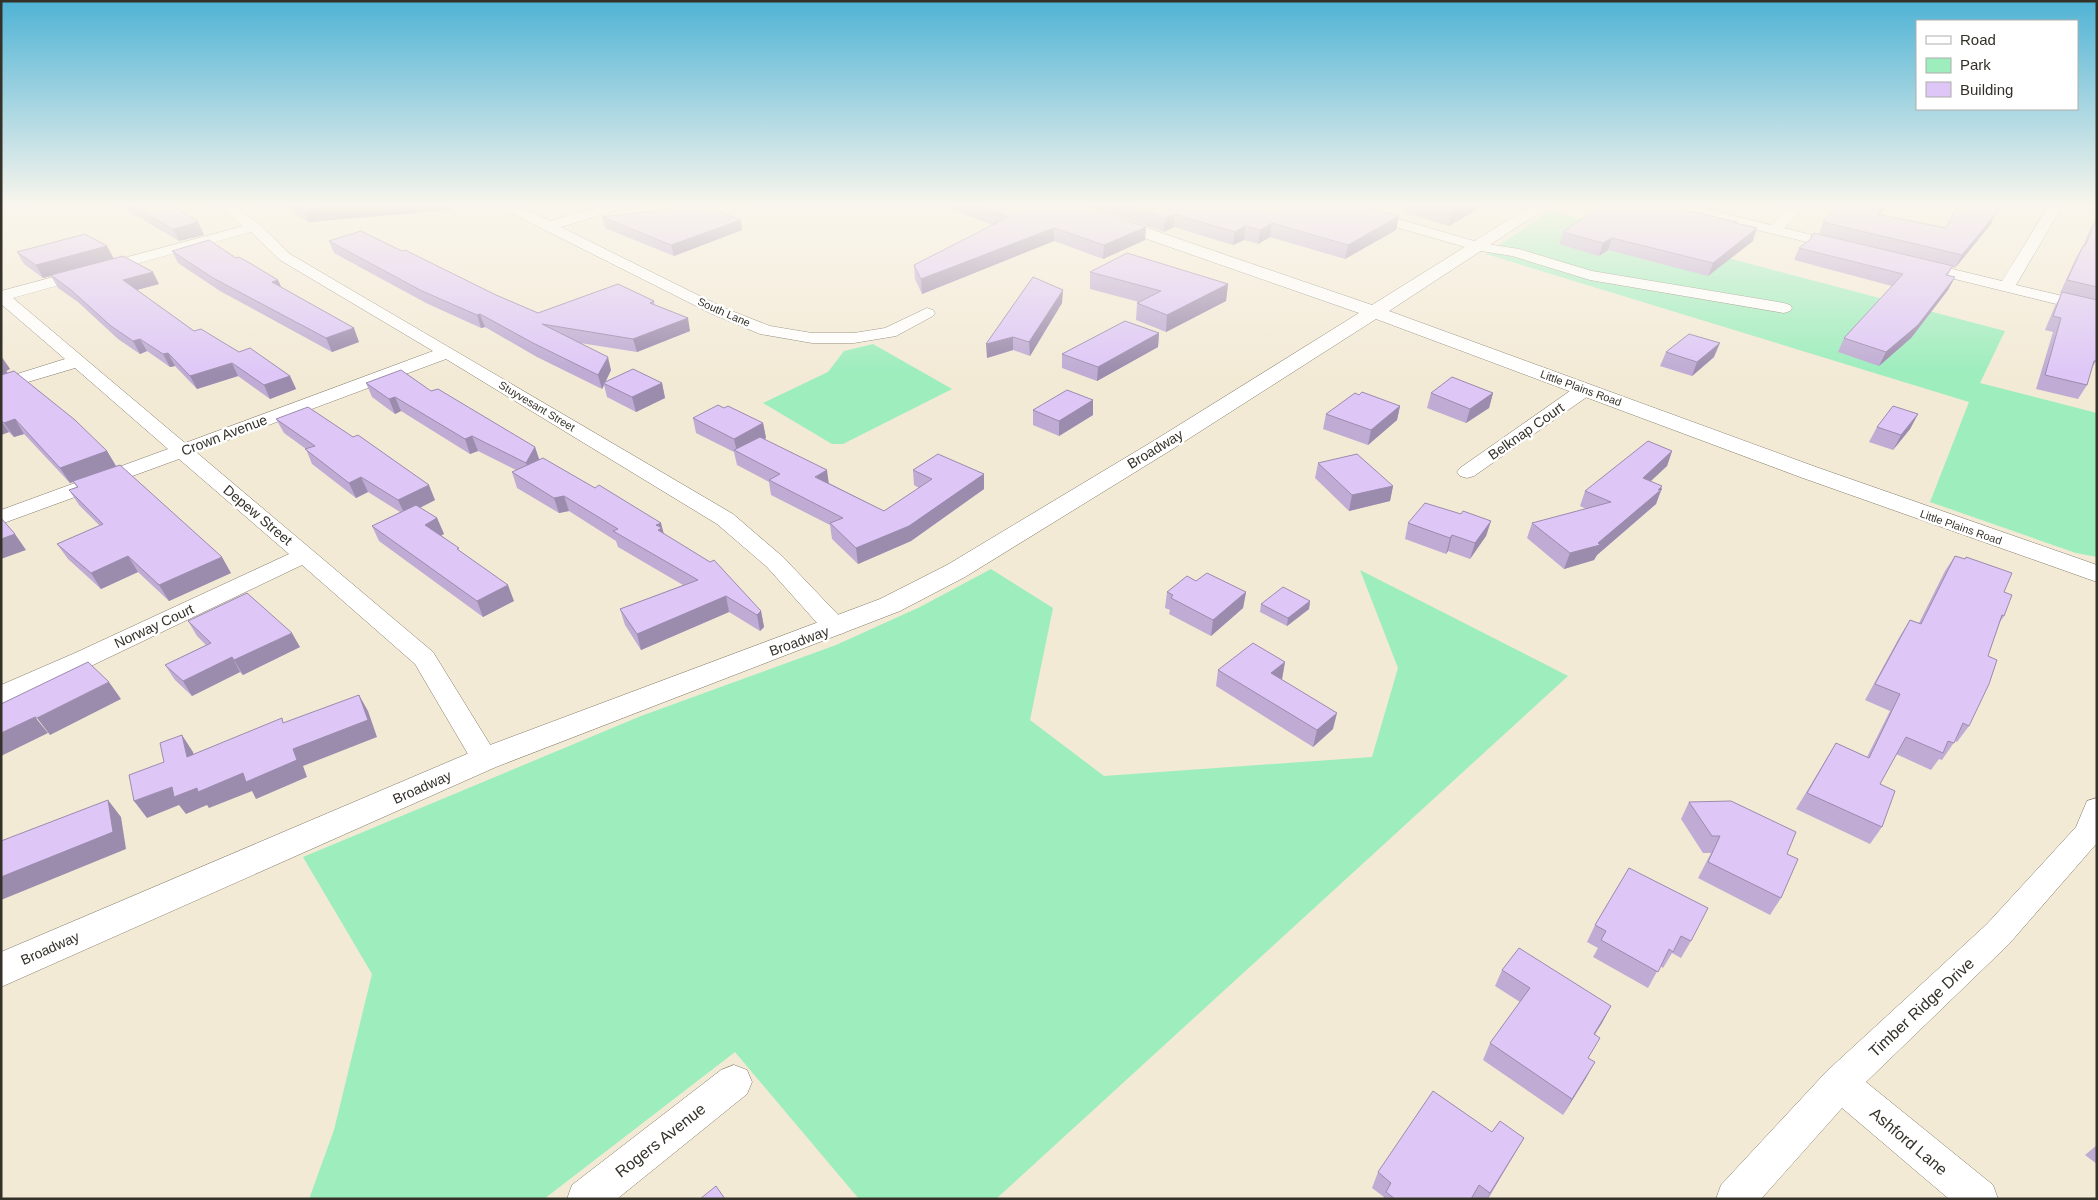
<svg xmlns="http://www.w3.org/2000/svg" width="2098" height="1200" font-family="Helvetica,sans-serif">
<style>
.green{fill:#9dedbd}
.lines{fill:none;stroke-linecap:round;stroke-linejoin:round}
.street-casing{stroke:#837b69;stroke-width:1}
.secondary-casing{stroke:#837b69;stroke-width:1}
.street{fill:#fff;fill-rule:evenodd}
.secondary{fill:#fff;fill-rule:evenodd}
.wall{fill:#bfabd4}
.shaded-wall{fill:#9b8bad}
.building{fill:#dec7f7;stroke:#9b8bad}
.labels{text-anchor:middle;stroke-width:5;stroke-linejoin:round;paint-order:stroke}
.far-street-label{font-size:11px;fill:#343129;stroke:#fff}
.street-label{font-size:14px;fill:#343129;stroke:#fff}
.near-street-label{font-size:16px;fill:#343129;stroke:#fff}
</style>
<rect width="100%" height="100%" fill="#f3ead6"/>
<path class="green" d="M1550,211L2005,331L1980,383L2097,413V557L2076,553L1930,502L1969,402L1486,254Z
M873,344L952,389L843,444H832L763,403L828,372L844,351Z
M991,569L1053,608L1030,720L1104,776L1372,757L1398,668L1360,570L1568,676L996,1199H859L735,1052L544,1199H309L334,1130L372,974L303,857L641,716L836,645L920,607Z"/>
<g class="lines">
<g class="street-casing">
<path id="street" d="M217,205H233L259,224L290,254L733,514L783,557L844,621L847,627L844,633L835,635L826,633L767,567L717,524L446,359L196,452L433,652L499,759L495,766L485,769L475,766L415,664L302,565L93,665L1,704V685L75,653L289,554L179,459L1,524V510L168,449L75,368L1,390V379L65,359L1,304V291L243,226ZM251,232L280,260L433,351L185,443L13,298Z
M499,205H517L550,221L604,205H626L624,208L561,227L724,308L770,326L812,333H854L885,328L927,308L933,310L935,313L933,316L896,336L854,343H812L760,334L712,314L501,208Z
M1328,205H1351L1481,243L1519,249L1592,271L1784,303L1790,305L1792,308L1790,311L1784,313L1590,280L1512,256L1475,250L1330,208Z
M1665,205H1690L1771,225L1792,205H1807L1784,228L1845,243L1847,246L1845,249L1840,250L1667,208Z
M2049,205H2063L2016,285L2097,304V314L1914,269L1911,266L1914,263L1919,261L2002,281Z
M1584,384L1591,386L1593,390L1591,394L1474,476L1467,478L1460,476L1457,472L1460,468L1577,386Z
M2097,798V843L2009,944L1866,1082L1993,1185L1998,1199H1949L1842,1108L1761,1199H1716L1721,1185L1827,1071L1987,924L2076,827L2087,801Z
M734,1065L747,1070L752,1082L747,1094L617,1199H567L572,1185L721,1070Z"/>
</g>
<g class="secondary-casing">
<path id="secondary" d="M1056,205H1080L1372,305L1532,205H1551L1389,311L1816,467L2097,565V582L1800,477L1376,319L1171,450L965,577L900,611L496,767L1,987V952L474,751L880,599L947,565L1155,440L1359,313L1058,208Z"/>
</g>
<use href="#street" class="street"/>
<use href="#secondary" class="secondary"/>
</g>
<path class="wall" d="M10,205H22L17,209Z
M118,205H172L198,222L204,235L179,241Z
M279,205H449L451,210L309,222Z
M951,205H1083L1146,227L1145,240L1103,259L1054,241L922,294L915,279L914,265L993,225L951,210Z
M1086,205H1358L1399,216L1396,230L1345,259L1270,237L1258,244L1244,240L1233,245L1174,227L1164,232Z
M1407,205H1484L1449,226L1405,213Z
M1841,205H1887L1880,215L1946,228L1991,224L1955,268L1952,267L1948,275L1955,277L1948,290L1911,338L1879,366L1838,352L1844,338L1892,286L1794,260L1799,248L1810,240L1811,236L1819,234L1823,222Z
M673,209L742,230L674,256L605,228L602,217Z
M2097,217V358L2096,361L2092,368L2087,385L2078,399L2036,389L2053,332L2045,330L2047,325L2055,306L2062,293H2060L2076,258L2083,246L2090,229Z
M1737,222L1736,223L1753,241L1708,276L1608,250L1599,256L1559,244L1563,232Z
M329,241L496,295L538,313L654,301L655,305L690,331L637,352L580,343L611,370L605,382L662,383L665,398L636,412L607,397L604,385L602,389L537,357L485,327L481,328L426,303L334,253Z
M172,251L236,258L278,280L281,287L359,342L332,352L220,291L178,263Z
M17,252L114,258L159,284L137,290L194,331L290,376L296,389L270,399L238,376L197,389L175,366L170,367L147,351L140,354L118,339L78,302L58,288L51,276L43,278L24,264Z
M1090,272L1228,284L1226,301L1166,332L1136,320L1137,303L1139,302L1090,289Z
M1033,277L1062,303L1030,356L1013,350L987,358Z
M1159,333L1158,347L1097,381L1062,368V354Z
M1666,352L1714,357L1692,376L1660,366Z
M1,356L10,369L6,371L8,373L107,451L116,466L231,573L169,601L138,572L101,589L68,559L57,544L100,526L79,505L69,490L77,487L73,482L70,483L24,434L14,437L9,432L1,435Z
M366,383L431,391L535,447L539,459L664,534L761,611L764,627L760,631L729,612L641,650L625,625L620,609L683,585L618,547L616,541L569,511L559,513L517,488L512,472L516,470L478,451L470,454L401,411L395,414L372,397Z
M1431,393H1493L1489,408L1466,423L1427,408Z
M1093,400V415L1059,436L1033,425V410Z
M1400,406L1397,420L1368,445L1323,429L1326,414Z
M724,408L763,423L766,438L764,439L829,483L884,511L919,488L914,485L913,470L984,474V489L911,541L858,564L832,539L830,525L771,495L769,482L737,465L734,452L696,433L693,418Z
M1918,414L1910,429L1893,450L1869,442L1877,427Z
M276,419L353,437L435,500L420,508L437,518L444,534L441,535L461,552L514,601L483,617L379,541L372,526L400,512L368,492L356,498L312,464L306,449L284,433Z
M1672,451L1667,466L1650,481L1662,489L1656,504L1597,555L1594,560L1564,569L1527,538L1532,523L1586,509L1580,506L1585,491Z
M1318,463L1393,486L1390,501L1349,511L1315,478Z
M1461,514L1491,521L1486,536L1470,559L1448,551L1446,554L1405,539L1408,523Z
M1955,556L1965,559L1966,557L2004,592V616L2000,622L1988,656L1969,726L1957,742L1955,741L1942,760L1939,759L1931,770L1896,754L1880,784L1882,827L1870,844L1796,809L1836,743L1867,757L1890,711L1865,700L1900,636L1910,620L1919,623L1945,571Z
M1196,581L1246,592L1243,608L1211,636L1169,614L1170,610L1165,608L1167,592Z
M1310,601L1309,609L1287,626L1260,612L1261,604Z
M188,621L300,647L243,675L240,672L192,696L175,680L165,665L206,645L197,636Z
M1285,662L1282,679H1281L1333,729L1313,747L1216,686L1218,670Z
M1689,802L1787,854L1781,898L1770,915L1698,878L1711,853H1703L1681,819Z
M1629,868L1691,941L1681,958L1672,953L1663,968L1660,966L1648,988L1593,957L1598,948L1587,942L1595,925Z
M1502,970L1611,1006L1595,1034L1588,1058L1586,1078L1563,1115L1483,1060L1490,1043L1520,1002L1495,986Z
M1524,1138L1488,1199H1383L1384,1197L1372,1188L1378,1172Z
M2097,1145V1164L2085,1155Z"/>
<path class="shaded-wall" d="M14,205H22L17,209Z
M360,205H449L451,210L309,222L304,210Z
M1453,205H1484L1449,226Z
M1884,205H1887L1871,226L1877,214Z
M1997,212L1991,224L1955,268L1962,255Z
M1174,214V227L1164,232L1165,218Z
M1399,216L1396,230L1345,259L1348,245Z
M741,220L742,230L674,256L671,245Z
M198,222L204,235L179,241L173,229Z
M1272,223L1270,237L1258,244L1260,230Z
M1245,226L1244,240L1233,245L1235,232Z
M1146,227L1145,240L1103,259L1104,245Z
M1054,228V241L922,294L921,279Z
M1757,228L1753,241L1708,276L1713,263Z
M1612,238L1608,250L1599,256L1603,243Z
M107,246L114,259L43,278L36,265Z
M153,272L159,284L129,292L123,280Z
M1955,277L1948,290L1911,338L1879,366L1886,352Z
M278,280L284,293L272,282Z
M1228,284L1226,301L1166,332L1167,315Z
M1063,290L1062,303L1030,356L1029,342Z
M480,314L485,327L481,328L477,315Z
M688,318L690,331L637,352L633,339Z
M354,328L359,342L332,352L326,338Z
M1159,333L1158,347L1097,381L1098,367Z
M1013,337V350L987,358L986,344Z
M140,339L147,351L140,354L133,341Z
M1720,343L1714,357L1692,376L1697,362Z
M168,353L175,366L170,367L163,354Z
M1,356L10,369L6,371L9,375L1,377Z
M608,357L611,370L605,383H603L604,385L602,389L598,375Z
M232,363L238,376L197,389L190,376Z
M290,376L296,389L270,399L264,385Z
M662,383L665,398L636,412L632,397Z
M1493,393L1489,408L1466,423L1470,409Z
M395,397L401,411L395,414L389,399Z
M1093,400V415L1059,436V421Z
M1400,406L1397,420L1368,445L1371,430Z
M1918,414L1910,429L1893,450L1901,435Z
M15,419L24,434L14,437L4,423Z
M1,421L9,432L1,435Z
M763,423L766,438L739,453L737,452L734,439Z
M472,436L478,451L470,454L465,439Z
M535,447L540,462L531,478L526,463Z
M107,451L116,466L70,483L60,468Z
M1672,451L1667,466L1637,494L1643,478Z
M827,470L829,485L815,477Z
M984,474V489L911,541L858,564L856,548Z
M361,477L368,492L356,498L349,483Z
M429,485L435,500L405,515L398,500Z
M1393,486L1390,501L1349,511L1352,495Z
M1662,486L1656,504L1597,555L1594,560L1564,569L1570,553L1598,543Z
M564,496L569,511L559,513L554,498Z
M437,518L444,534L432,540L425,525Z
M1491,521L1486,536L1470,559L1475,543Z
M661,523L665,538L662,546L656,525Z
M15,534L26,550L1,559V539Z
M1452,535L1448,551L1446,554L1450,538Z
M128,556L138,572L101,589L91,573Z
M222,557L231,573L169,601L159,585Z
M508,585L514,601L483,617L477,601Z
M1246,592L1243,608L1211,636L1213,620Z
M726,596L729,612L641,650L637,634Z
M1310,601L1309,609L1287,626L1288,618Z
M761,611L764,627L760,631L757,615Z
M292,633L300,647L243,675L234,660Z
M232,657L240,672L192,696L183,681Z
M1285,662L1282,679L1268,690L1271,673Z
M109,682L121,699L50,735L37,718Z
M359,695L368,711L377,737L303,766L307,777L256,799L252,791L209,808L207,805L186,814L179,805L147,818L134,801L172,787L293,749Z
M1337,713L1333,729L1313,747L1317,730Z
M35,717L48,733L1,756V733Z
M182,735L193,752L199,774L187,757Z
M108,800L121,817L126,849L1,900V877Z
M1611,1006L1602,1023L1585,1050L1594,1034Z
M1595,1062L1586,1078L1563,1115L1572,1099Z
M1524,1138L1515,1153L1487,1199L1490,1193Z"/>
<path class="building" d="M132,205H172L198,222L173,229Z
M295,205H360L304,210Z
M680,205H701L741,220L671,245L602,217L673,209Z
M976,205H1083L1146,227L1104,245L1054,228L921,279L914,265L1008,217Z
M1126,205H1358L1399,216L1348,245L1272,223L1260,230L1245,226L1235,232L1174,214L1165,218Z
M1602,205H1663L1737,222L1735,223L1757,228L1713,263L1612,238L1603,243L1563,232Z
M1841,205H1884L1877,214L1946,228L1958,205H2000L1997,212L1962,255L1823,222L1836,208H1839Z
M2097,218V287L2067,280L2083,246H2085Z
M361,231L402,251L405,250L496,295L538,313L618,284L654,301L650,303L688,318L633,339L542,324L608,357L598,375L533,343L480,314L477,315L422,291L329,241Z
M1814,233L1953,266L1946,275L1955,277L1918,325L1886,352L1844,338L1903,274L1799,248L1812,238L1811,236Z
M85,234L107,246L36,265L17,252Z
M209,240L236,258L239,257L248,262L278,280L272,282L354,328L326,338L213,278L172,251Z
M1127,253L1228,284L1167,315L1137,303L1161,291L1090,272Z
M123,256L153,272L123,280L194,331L201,329L239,352L250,348L290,376L264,385L232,363L190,376L168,353L163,354L140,339L133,341L111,326L71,290L51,275Z
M1033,277L1063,290L1029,342L1013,337L986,344Z
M2062,292L2097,300V358L2096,361H2094L2087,385L2045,375L2061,318L2053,316Z
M1125,321L1159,333L1098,367L1062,354Z
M1689,334L1720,343L1697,362L1666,352Z
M633,369L662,383L632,397L603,383Z
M401,370L431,391L438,389L535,447L526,463L472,436L465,439L395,397L389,399L366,383Z
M14,371L75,420L107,451L60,468L15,419L4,423L1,420V375Z
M1452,377L1493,393L1470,409L1431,393Z
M1067,390L1093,400L1059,421L1033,410Z
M1362,392L1400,406L1371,430L1326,414L1355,393L1359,395Z
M718,405L724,408L728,406L763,423L734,439L693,418Z
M1893,406L1918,414L1901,435L1877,427Z
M308,407L353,437L358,435L429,485L398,500L361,477L349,483L305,449L315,446L276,419Z
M760,437L827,470L815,477L884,511L932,479L913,470L938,454L984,474L909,526L856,548L830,523L843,518L769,480L780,474L734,450Z
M1648,441L1672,451L1643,478L1662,486L1658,490L1662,489L1598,543L1600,545L1570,553L1532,523L1611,502L1585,491Z
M1357,454L1393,486L1352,495L1318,463Z
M543,458L595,488L599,485L661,523L656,525L662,528L658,530L710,562L714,560L761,611L757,615L726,596L637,634L620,609L698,580L613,531L618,529L564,496L554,498L512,472Z
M120,465L222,557L159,585L128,556L91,573L57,544L103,524L69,490L78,487L73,481Z
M1425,503L1461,514L1463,511L1491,521L1475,543L1452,535L1450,538L1408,523Z
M416,505L437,518L425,525L459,548L457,549L508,585L477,601L372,526Z
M1,518L15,534L1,539Z
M1955,556L1965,559L1966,557L2012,573L2004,592L2012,595L2004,616L2002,615L1988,656L1997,660L1989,684L1969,726L1963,723L1954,743L1948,741L1943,753L1906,737L1880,784L1895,791L1882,827L1807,793L1836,743L1869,758L1900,694L1875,684L1910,620L1921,624Z
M1207,573L1246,592L1213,620L1171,598L1173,595L1167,592L1187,576L1196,581Z
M1283,587L1310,601L1288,618L1261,604Z
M247,593L292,633L234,660L232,657L183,681L165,665L211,643L188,621Z
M1253,643L1285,662L1271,673L1337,713L1317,730L1218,670Z
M88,662L109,682L37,718L35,717L1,733V704Z
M359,695L368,720L293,749L297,760L246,782L243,773L198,792L197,788L174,797L172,787L134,801L129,775L164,762L160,743L182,735L187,757L282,718L283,723Z
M108,800L113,832L1,877V841Z
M1731,801L1796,832L1787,854L1798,859L1781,898L1708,862L1720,836H1712L1689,802Z
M1629,868L1708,908L1691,941L1681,936L1673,952L1669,949L1658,972L1601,940L1606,931L1595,925Z
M1519,948L1611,1006L1594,1034L1600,1038L1588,1058L1595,1062L1572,1099L1490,1043L1530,988L1502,970Z
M1433,1091L1492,1132L1500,1121L1524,1138L1490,1193L1479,1185L1471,1199H1395L1386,1192L1391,1183L1378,1172Z
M716,1186L725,1199H700Z"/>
<linearGradient id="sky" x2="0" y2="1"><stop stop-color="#4fb3d5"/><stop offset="0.55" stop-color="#faf6ed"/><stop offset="1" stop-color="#faf6ed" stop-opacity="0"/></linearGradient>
<rect width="2098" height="373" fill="url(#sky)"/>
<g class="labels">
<g class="far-street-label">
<text transform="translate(724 312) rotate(24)" y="4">South Lane</text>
<text transform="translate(1581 388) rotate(20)" y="4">Little Plains Road</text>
<text transform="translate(537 406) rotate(31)" y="4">Stuyvesant Street</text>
<text transform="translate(1961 527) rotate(19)" y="4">Little Plains Road</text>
</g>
<g class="street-label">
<text transform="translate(1526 431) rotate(-35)" y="5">Belknap Court</text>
<text transform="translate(224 435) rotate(-21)" y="5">Crown Avenue</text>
<text transform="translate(1155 449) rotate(-31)" y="5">Broadway</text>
<text transform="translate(258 515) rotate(40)" y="5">Depew Street</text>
<text transform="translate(154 626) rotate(-25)" y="5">Norway Court</text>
<text transform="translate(799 641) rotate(-20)" y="5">Broadway</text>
<text transform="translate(422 787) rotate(-24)" y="5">Broadway</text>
<text transform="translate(50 948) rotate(-24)" y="5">Broadway</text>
</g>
<g class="near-street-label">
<text transform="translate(1921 1007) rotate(-43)" y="6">Timber Ridge Drive</text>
<text transform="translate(660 1140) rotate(-38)" y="6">Rogers Avenue</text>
<text transform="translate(1909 1141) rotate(40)" y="6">Ashford Lane</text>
</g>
</g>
<rect width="2098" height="1200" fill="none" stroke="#343129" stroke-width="5"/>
<rect x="1916" y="20" width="162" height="90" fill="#ffffff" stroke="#aeada9"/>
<rect x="1926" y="36" width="25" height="8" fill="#ffffff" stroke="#aeada9"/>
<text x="1960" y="45" font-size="15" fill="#343129">Road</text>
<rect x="1926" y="58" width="25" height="15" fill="#9dedbd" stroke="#aeada9"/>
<text x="1960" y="70" font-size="15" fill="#343129">Park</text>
<rect x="1926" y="82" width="25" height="15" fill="#dec7f7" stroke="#aeada9"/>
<text x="1960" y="95" font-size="15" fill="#343129">Building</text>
</svg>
